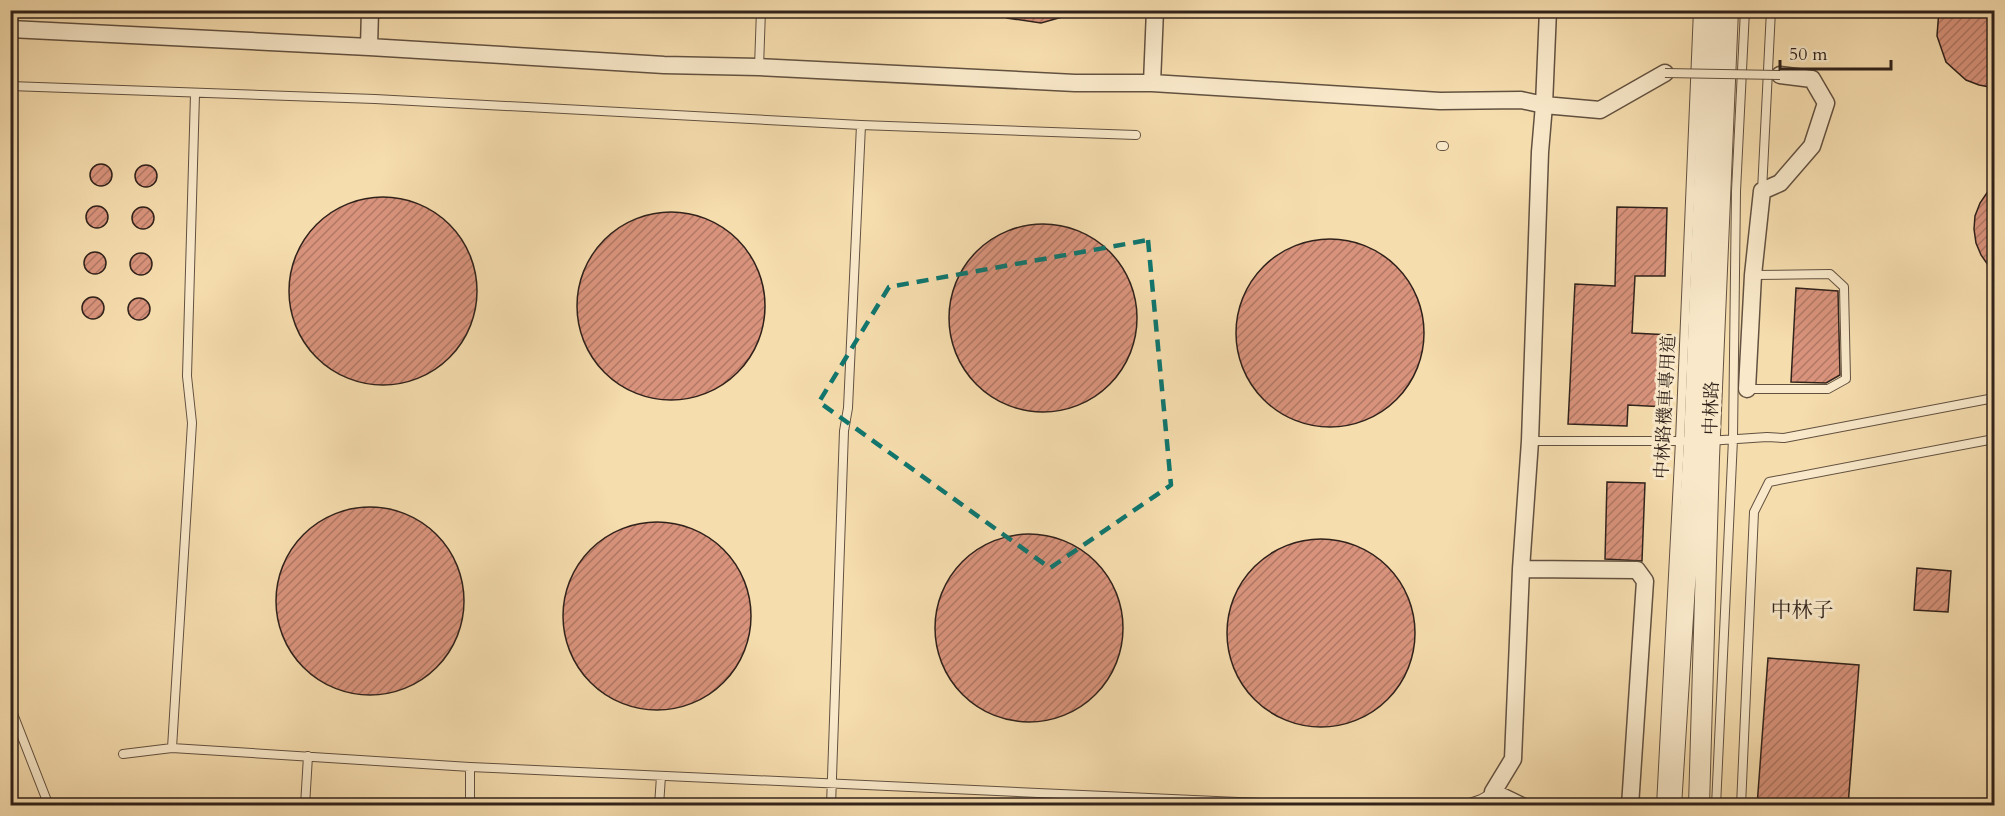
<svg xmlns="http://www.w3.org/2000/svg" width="2005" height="816" font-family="Cardo,'Noto Serif TC',serif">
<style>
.building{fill:url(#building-hatch);stroke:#30221b;stroke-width:1.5}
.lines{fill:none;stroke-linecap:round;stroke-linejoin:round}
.service-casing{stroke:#625140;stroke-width:10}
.minor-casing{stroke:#625140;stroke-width:19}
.tertiary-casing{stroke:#625140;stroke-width:22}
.service{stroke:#f9e9ca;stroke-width:8}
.minor{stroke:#f9e9ca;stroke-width:16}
.tertiary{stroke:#f9e9ca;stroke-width:20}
.service-bridge-casing{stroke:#625140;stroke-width:10;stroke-linecap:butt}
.service-bridge{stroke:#f9e9ca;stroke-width:8}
.marked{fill:none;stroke:#0f766e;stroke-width:4.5;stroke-dasharray:12 8;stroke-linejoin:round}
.labels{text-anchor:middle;stroke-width:6;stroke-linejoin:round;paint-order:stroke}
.street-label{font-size:18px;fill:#30221b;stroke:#f9e9ca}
.quarter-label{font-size:21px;fill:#30221b;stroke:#f9e9ca}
</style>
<defs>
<pattern id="building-hatch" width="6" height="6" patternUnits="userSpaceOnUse" patternTransform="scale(1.5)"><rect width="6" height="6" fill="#d9937c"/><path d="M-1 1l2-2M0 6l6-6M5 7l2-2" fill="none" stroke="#b07865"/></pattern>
</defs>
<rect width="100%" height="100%" fill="#f6ddae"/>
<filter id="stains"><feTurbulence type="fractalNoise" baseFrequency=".00333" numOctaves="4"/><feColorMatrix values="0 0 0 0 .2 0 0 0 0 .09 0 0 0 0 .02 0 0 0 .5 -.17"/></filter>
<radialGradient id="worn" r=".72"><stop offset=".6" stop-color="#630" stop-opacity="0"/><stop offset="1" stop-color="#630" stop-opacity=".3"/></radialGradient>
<path class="building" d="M1007,10H1072L1073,14L1041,23L1007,18Z
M1939,10H1995V88L1979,85L1966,80L1946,62L1937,36Z
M90 175a11 11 0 1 1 22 0a11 11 0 1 1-22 0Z
M135 176a11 11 0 1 1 22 0a11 11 0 1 1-22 0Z
M1995,181V275L1981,255L1976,243L1974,229L1975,216L1980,203Z
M289 291a94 94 0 1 1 188 0a94 94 0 1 1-188 0Z
M86 217a11 11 0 1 1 22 0a11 11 0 1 1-22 0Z
M132 218a11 11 0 1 1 22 0a11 11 0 1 1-22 0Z
M1617,207L1667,208L1665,276H1635L1632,333L1671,335L1666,407L1628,405L1627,426L1568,424L1575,284L1615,286Z
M577 306a94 94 0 1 1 188 0a94 94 0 1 1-188 0Z
M949 318a94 94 0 1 1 188 0a94 94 0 1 1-188 0Z
M1236 333a94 94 0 1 1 188 0a94 94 0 1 1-188 0Z
M84 263a11 11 0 1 1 22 0a11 11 0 1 1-22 0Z
M130 264a11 11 0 1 1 22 0a11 11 0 1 1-22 0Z
M1796,288L1838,291L1840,375L1826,383L1791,382Z
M82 308a11 11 0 1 1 22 0a11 11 0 1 1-22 0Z
M128 309a11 11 0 1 1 22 0a11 11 0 1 1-22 0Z
M1607,482L1645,483L1642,561L1605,559Z
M276 601a94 94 0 1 1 188 0a94 94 0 1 1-188 0Z
M563 616a94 94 0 1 1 188 0a94 94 0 1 1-188 0Z
M935 628a94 94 0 1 1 188 0a94 94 0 1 1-188 0Z
M1227 633a94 94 0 1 1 188 0a94 94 0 1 1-188 0Z
M1917,568L1951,571L1948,612L1914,610Z
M1768,658L1859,665L1848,806H1757Z"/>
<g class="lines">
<g class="service-casing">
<path id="service" d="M759,67L761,10
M10,86L375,99L861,125L1136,135
M1441,146H1444
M1762,191L1771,10
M1747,389H1828L1846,379L1844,287L1830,274L1753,275
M1530,441H1683
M1708,441L1767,437L1784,438L1994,398
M10,706L49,806
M172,748L192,423L187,376L195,94
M123,754L172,748L470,767L1324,806
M305,806L308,756
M470,806V767
M659,806L661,776
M831,806L844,431L848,408L861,125
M1461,806L1481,799L1493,792
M1661,806L1680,441L1698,10
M1716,806L1733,439L1736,191L1745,10
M1741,806L1754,512L1769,482L1994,439"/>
</g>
<g class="minor-casing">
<path id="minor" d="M10,29L369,47L664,65L759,67L1075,83H1152L1440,101L1521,100L1544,105L1600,110L1665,73
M369,47L370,10
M1152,83L1155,10
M1747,389L1753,275L1762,191L1780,183L1812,146L1826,103L1812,79L1780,75
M1521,569L1637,570L1645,581L1630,806
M1522,806L1493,792L1513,759L1521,569L1530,441L1540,152L1544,105L1548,10"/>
</g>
<g class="tertiary-casing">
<path id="tertiary" d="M1671,806L1694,443L1711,10
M1699,806L1709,458L1728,10"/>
</g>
<use href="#service" class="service"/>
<use href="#minor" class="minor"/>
<use href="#tertiary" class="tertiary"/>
<g class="service-bridge-casing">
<path id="service-bridge" d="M1665,73L1780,75"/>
</g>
<use href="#service-bridge" class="service-bridge"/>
</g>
<path class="marked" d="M1148,240L1171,485L1050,568L819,402L889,287Z"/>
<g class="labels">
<g class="street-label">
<text transform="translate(1665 407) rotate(-87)" y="6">中林路機車專用道</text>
<text transform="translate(1711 408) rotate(-88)" y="6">中林路</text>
</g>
<g class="quarter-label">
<text x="1802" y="617">中林子</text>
</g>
</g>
<rect width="2005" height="816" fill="none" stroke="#f6ddae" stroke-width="36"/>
<rect x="12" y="12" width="1981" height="792" fill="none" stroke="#30221b" stroke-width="3"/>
<rect x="18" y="18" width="1969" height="780" fill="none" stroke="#30221b" stroke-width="1.5"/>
<path d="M1780 60v9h111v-9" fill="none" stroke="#30221b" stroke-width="3"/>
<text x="1789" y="60" font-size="18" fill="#30221b" stroke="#f9e9ca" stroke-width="4.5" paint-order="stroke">50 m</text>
<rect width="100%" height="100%" filter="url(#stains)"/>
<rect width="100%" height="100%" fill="url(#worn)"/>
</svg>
